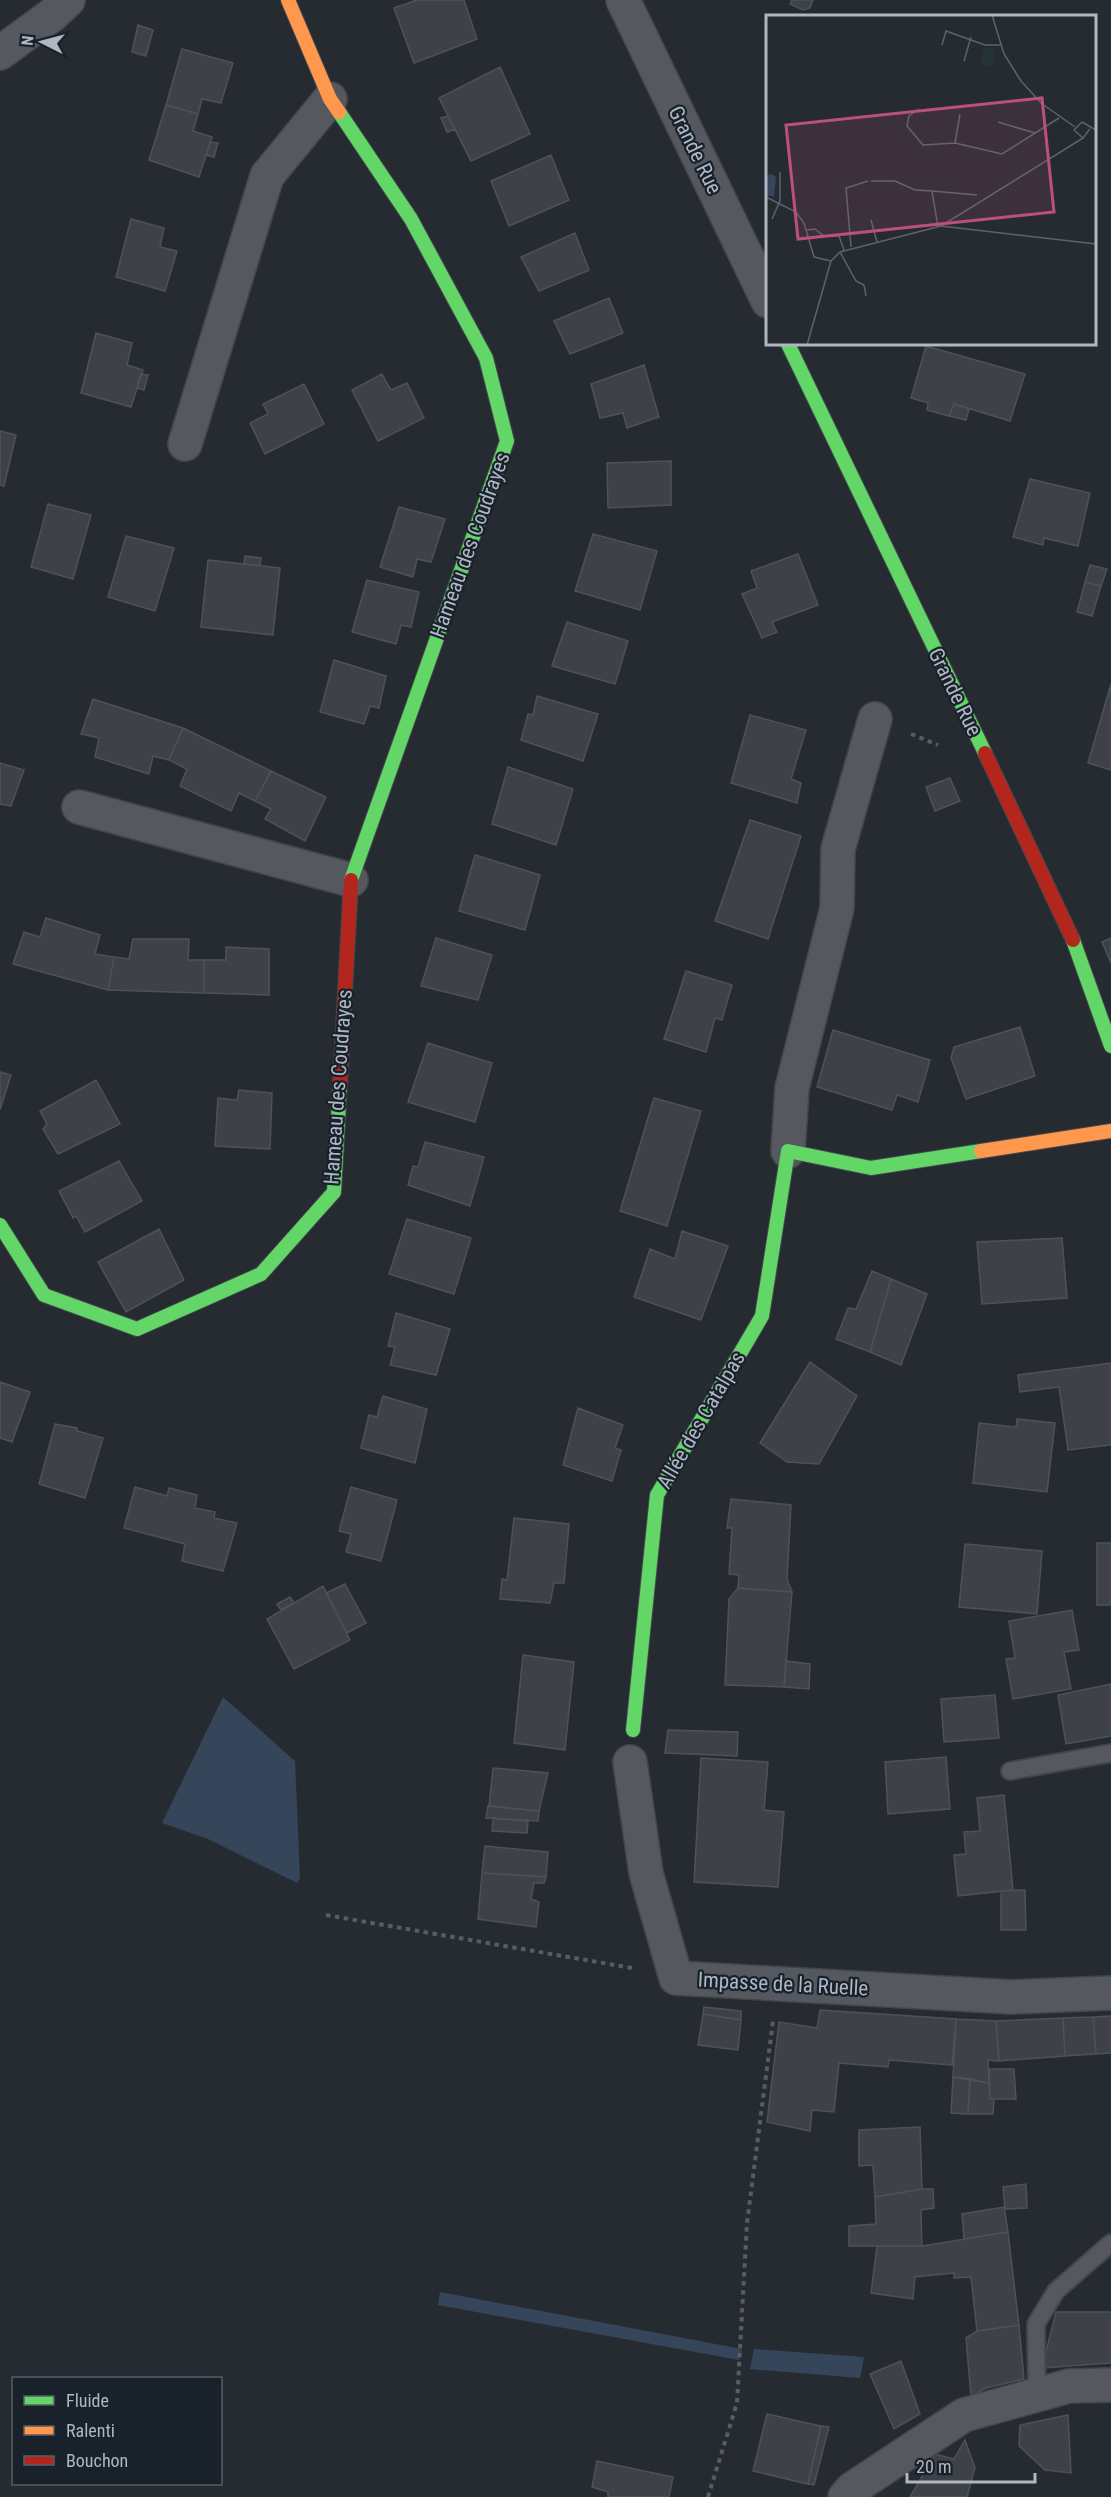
<svg xmlns="http://www.w3.org/2000/svg" width="1111" height="2497" font-family="'Roboto Condensed',sans-serif">
<style>
.water{fill:#35465a}
.building{fill:#3e4248;stroke:#4d5259;stroke-width:1.5}
.lines{fill:none;stroke-linecap:round;stroke-linejoin:round}
.lane-casing{stroke:#43474c;stroke-width:20}
.street-casing{stroke:#43474c;stroke-width:36}
.fast-casing{stroke:#43474c;stroke-width:16}
.slow-casing{stroke:#43474c;stroke-width:16}
.jam-casing{stroke:#43474c;stroke-width:16}
.path{stroke:#585d63;stroke-width:4;stroke-dasharray:4.5 4.5;stroke-linecap:butt}
.lane{stroke:#55595f;stroke-width:16}
.street{stroke:#55595f;stroke-width:33}
.fast{stroke:#63d668;stroke-width:14}
.slow{stroke:#ff974d;stroke-width:14}
.jam{stroke:#b3261e;stroke-width:14}
.labels{text-anchor:middle;stroke-width:4.5;stroke-linejoin:round;paint-order:stroke}
.street-label{font-size:21px;fill:#aeb7c3;stroke:#19212b}
.inset-road{fill:none;stroke:#5c636b;stroke-width:1.5}
.view{fill:#bb507f;fill-opacity:0.15;stroke:#bb507f;stroke-width:3}
.inset-edge{fill:none;stroke:#aeb7c3;stroke-width:3}
</style>
<rect width="100%" height="100%" fill="#262b31"/>
<path class="water" d="M223,1697L295,1761L300,1878L297,1883L208,1839L162,1823Z
M440,2292L742,2349L739,2360L438,2305Z
M754,2349L864,2357L860,2378L750,2369Z"/>
<path class="building" d="M417,0H464L477,39L414,63L394,8Z
M792,0H813L810,8L803,10L790,4Z
M138,25L153,30L146,56L132,52Z
M182,49L233,63L221,103L202,99L198,114L166,105Z
M500,67L530,134L471,161L439,98Z
M166,105L198,114L193,131L212,137L199,177L149,160Z
M448,116L455,129L447,132L441,118Z
M210,142L218,143L214,157L206,155Z
M551,155L569,200L509,226L491,181Z
M131,219L164,228L160,247L177,251L165,291L116,277Z
M575,233L589,270L539,291L521,257Z
M609,298L623,333L570,354L554,321Z
M96,333L132,343L127,365L143,370L131,407L81,393Z
M926,346L1025,374L1010,421L954,404L949,416L927,410L928,403L911,398Z
M644,365L659,417L627,428L623,413L600,418L591,384Z
M141,374L148,375L144,390L137,388Z
M382,374L391,390L407,383L424,418L378,441L352,390Z
M304,384L324,424L265,454L250,423L268,414L263,404Z
M954,404L969,409L966,420L949,416Z
M0,431L16,435L4,486L0,485Z
M671,461V505L608,508L607,463Z
M1030,479L1090,493L1078,546L1044,538L1043,545L1013,537Z
M48,504L91,515L73,579L31,567Z
M399,507L445,519L431,562L417,559L413,577L380,567Z
M593,534L657,551L640,610L575,591Z
M126,536L174,548L155,611L108,597Z
M798,554L818,605L772,622L777,632L762,638L742,594L757,588L751,571Z
M245,556L261,558L260,566L244,564Z
M208,560L280,568L273,635L201,627Z
M1090,565L1107,569L1101,586L1085,582Z
M367,580L419,592L411,627L401,625L396,644L352,632Z
M1085,582L1101,586L1092,616L1077,612Z
M567,622L628,641L615,684L552,666Z
M334,660L386,676L379,708L370,706L364,724L320,712Z
M1111,684V770L1088,763Z
M537,696L598,714L583,761L521,740L528,714L533,715Z
M93,699L183,728L169,760L153,756L149,774L95,757L99,738L81,734Z
M750,715L806,730L791,779L801,783L797,803L731,783Z
M183,728L271,771L255,801L239,793L231,811L180,786L187,769L169,760Z
M0,763L24,770L11,806L0,804Z
M508,767L573,789L556,845L492,824Z
M271,771L326,797L305,841L265,819L271,809L255,801Z
M950,778L960,801L935,811L926,787Z
M750,820L801,836L768,939L715,921Z
M475,855L540,875L525,930L459,911Z
M46,918L100,935L95,954L114,957L108,990L13,964L24,932L40,937Z
M436,938L492,955L478,1000L421,986Z
M1111,938V963L1102,942Z
M133,939H189L188,960H204V993L108,990L114,957L129,959Z
M226,947L269,949V995L204,993V960H226Z
M686,971L732,985L722,1020L715,1018L706,1052L664,1039Z
M1020,1027L1035,1076L966,1099L951,1058L954,1047Z
M833,1030L930,1060L918,1102L897,1095L892,1110L817,1087Z
M428,1043L492,1063L475,1122L408,1102Z
M0,1072L11,1075L0,1110Z
M96,1080L120,1124L58,1154L43,1129L47,1124L40,1111Z
M239,1090L272,1093L270,1149L215,1146L218,1098L237,1100Z
M654,1098L701,1111L667,1226L620,1211Z
M425,1142L484,1157L470,1206L408,1185L413,1166L418,1167Z
M119,1161L142,1201L85,1232L76,1216L73,1218L59,1191Z
M407,1219L471,1238L454,1294L389,1274Z
M159,1229L184,1280L126,1312L98,1262Z
M682,1231L728,1246L701,1320L634,1297L650,1249L675,1259Z
M1062,1238L1067,1298L982,1304L977,1242Z
M872,1271L891,1279L870,1352L836,1339L848,1308L856,1309Z
M891,1279L927,1294L901,1365L870,1352Z
M396,1313L450,1329L436,1375L390,1365L395,1347L388,1346Z
M810,1362L857,1396L819,1464L787,1462L760,1443Z
M1111,1363V1445L1068,1450L1059,1387L1020,1392L1018,1375Z
M0,1382L30,1392L12,1442L0,1438Z
M383,1396L427,1409L415,1463L361,1448L369,1415L377,1417Z
M578,1408L623,1425L615,1448L621,1450L612,1481L563,1465Z
M1017,1419L1055,1423L1047,1492L973,1483L979,1423L1016,1427Z
M55,1424L77,1428V1431L103,1438L85,1498L39,1484Z
M135,1487L167,1496L169,1488L197,1495L195,1508L215,1512L214,1518L237,1523L223,1571L182,1561L185,1544L124,1528Z
M351,1487L397,1500L381,1561L346,1552L351,1534L339,1531Z
M731,1499L791,1505L787,1579L792,1592L738,1588L739,1575L729,1574L732,1528H727Z
M514,1518L569,1524L564,1583H554L550,1603L500,1599L502,1579L507,1580Z
M1097,1543H1111V1605H1097Z
M965,1544L1042,1551L1037,1614L959,1607Z
M345,1584L366,1623L347,1633L326,1593Z
M323,1586L350,1640L294,1669L267,1619Z
M738,1588L792,1592L784,1687L725,1685L729,1599Z
M290,1597L294,1603L281,1610L277,1604Z
M1072,1610L1079,1650L1064,1652L1071,1689L1013,1699L1006,1659L1015,1658L1009,1621Z
M523,1655L574,1662L565,1750L514,1743Z
M786,1661L810,1664L809,1689L784,1687Z
M1111,1684V1736L1066,1744L1058,1695Z
M995,1695L999,1738L944,1742L941,1699Z
M668,1730L738,1732L737,1756L665,1753Z
M946,1757L950,1809L888,1814L885,1762Z
M701,1758L768,1762L764,1810L784,1812L778,1887L694,1882Z
M493,1768L548,1773L539,1811L489,1806Z
M1004,1795L1013,1890L958,1896L954,1855L966,1854L964,1832L980,1831L977,1798Z
M488,1806L539,1811L538,1821L486,1818Z
M493,1818L528,1821L527,1833L492,1831Z
M485,1846L548,1852L546,1877L482,1873Z
M482,1873L546,1877L544,1883H534L531,1899L539,1902L536,1927L478,1919Z
M1025,1890L1026,1930H1001V1891Z
M704,2007L741,2011V2020L703,2014Z
M820,2010L956,2019L952,2065L889,2060L888,2067L839,2063L834,2112L812,2110L810,2131L767,2122L779,2022L817,2028Z
M703,2014L741,2020L738,2050L698,2045Z
M1111,2016V2053L1096,2054L1093,2017Z
M1093,2017L1096,2054L1065,2056L1063,2018Z
M1063,2018L1065,2056L999,2061L996,2021Z
M956,2019L996,2021L999,2061L988,2060L989,2083L953,2077Z
M989,2069H1014L1016,2099H990Z
M953,2077L970,2079L968,2114L951,2113Z
M970,2079L989,2083L990,2099H994L993,2114H968Z
M920,2127L922,2189L875,2197L873,2165L859,2166V2130Z
M1026,2184L1027,2208L1005,2209L1003,2187Z
M922,2189H933L934,2208L921,2210L922,2246H849V2226L876,2224L875,2197Z
M1004,2207L1008,2232L964,2239L962,2214Z
M1008,2232L1019,2325L977,2331L971,2277L954,2278V2273L915,2277L913,2299L871,2293L877,2246H922Z
M1056,2312H1111V2363L1042,2368Z
M1019,2325L1024,2379L986,2388L971,2396L966,2338L977,2331Z
M901,2361L920,2414L894,2429L870,2374Z
M767,2414L821,2426L808,2484L753,2471Z
M1068,2415L1071,2473L1045,2470L1019,2446L1020,2425Z
M821,2426L829,2427L814,2485L808,2484Z
M965,2440L975,2468L967,2497H910L935,2454L954,2459Z
M597,2461L673,2477L669,2497H608V2492L592,2487Z"/>
<g class="lines">
<g class="lane-casing">
<path id="lane" d="M1010,1771L1111,1753
M1037,2395L1036,2324L1056,2291L1111,2243"/>
</g>
<g class="street-casing">
<path id="street" d="M623,0L768,301
M0,53L52,15L68,0
M185,444L267,176L330,99
M79,807L351,880
M788,1151L792,1088L837,908L838,849L875,719
M630,1762L646,1873L676,1978L1012,1997L1111,1993
M845,2497L852,2489L964,2415L1069,2386L1111,2385"/>
</g>
<g class="fast-casing">
<path id="fast" d="M339,112L411,219L486,358L507,441L351,880
M788,344L985,753
M1073,940L1111,1046
M0,1225L44,1295L137,1329L261,1274L334,1192L340,1084
M633,1730L657,1495L762,1316L788,1151L871,1168L981,1151"/>
</g>
<g class="slow-casing">
<path id="slow" d="M288,0L330,99L339,112
M981,1151L1111,1131"/>
</g>
<g class="jam-casing">
<path id="jam" d="M985,753L1073,940
M340,1084L351,880"/>
</g>
<path class="path" d="M911,734L938,745
M326,1915L632,1968
M708,2497L737,2403L747,2223L773,2021"/>
<use href="#lane" class="lane"/>
<use href="#street" class="street"/>
<use href="#fast" class="fast"/>
<use href="#slow" class="slow"/>
<use href="#jam" class="jam"/>
</g>
<g class="labels">
<g class="street-label">
<text transform="translate(695 150) rotate(64)" y="7">Grande Rue</text>
<text transform="translate(470 545) rotate(-70)" y="7">Hameau des Coudrayes</text>
<text transform="translate(955 692) rotate(64)" y="7">Grande Rue</text>
<text transform="translate(338 1087) rotate(-86)" y="7">Hameau des Coudrayes</text>
<text transform="translate(701 1420) rotate(-60)" y="7">Allée des Catalpas</text>
<text transform="translate(783 1984) rotate(3)" y="7">Impasse de la Ruelle</text>
</g>
</g>
<g transform="translate(766 15)">
<rect width="330" height="330" fill="#262b31"/>
<path d="M218,32L228,34L227,51L215,49Z" fill="#233537"/>
<path d="M6,159L10,162L8,182L0,180V160Z" fill="#35465a"/>
<path class="inset-road" d="M226,0L238,39L255,66L275,88L309,112M176,30L180,16L219,30H235M198,46L205,22M153,94L143,101L141,111L157,130L189,128L236,139L293,103M232,107L269,118M324,114L317,123L308,115L316,107L330,115M189,128L194,99M105,166H129L149,175L166,176L172,212M166,176L211,180M0,182L30,197L38,208L48,242L65,246M6,204L14,186V157M105,205L111,227M175,211L330,229M41,215L49,214L58,221H73L78,235M85,232L80,173L102,166M74,237L90,266L98,270L100,281M41,330L65,246L74,237L175,211L317,123"/>
<path class="view" d="M276,83L288,197L32,224L20,110Z"/>
<rect width="330" height="330" class="inset-edge"/>
</g>
<rect x="12" y="2377" width="210" height="108" fill="#19212b" stroke="#555d68" stroke-width="1.5"/>
<rect x="24" y="2396" width="30" height="9" fill="#63d668" stroke="#555d68" stroke-width="1.5"/>
<text x="66" y="2407" font-size="18" fill="#aeb7c3">Fluide</text>
<rect x="24" y="2426" width="30" height="9" fill="#ff974d" stroke="#555d68" stroke-width="1.5"/>
<text x="66" y="2437" font-size="18" fill="#aeb7c3">Ralenti</text>
<rect x="24" y="2456" width="30" height="9" fill="#b3261e" stroke="#555d68" stroke-width="1.5"/>
<text x="66" y="2467" font-size="18" fill="#aeb7c3">Bouchon</text>
<g transform="translate(42 42) rotate(276)" stroke="#19212b" stroke-width="4.5" paint-order="stroke">
<path d="M0-4.5L10 22L0 15L-10 22Z" fill="#aeb7c3"/>
<text y="-9" font-size="16" font-weight="bold" text-anchor="middle" fill="#aeb7c3">N</text>
</g>
<path d="M907 2473v9h128v-9" fill="none" stroke="#aeb7c3" stroke-width="3"/>
<text x="916" y="2473" font-size="18" fill="#aeb7c3" stroke="#19212b" stroke-width="4.5" paint-order="stroke">20 m</text>
</svg>
